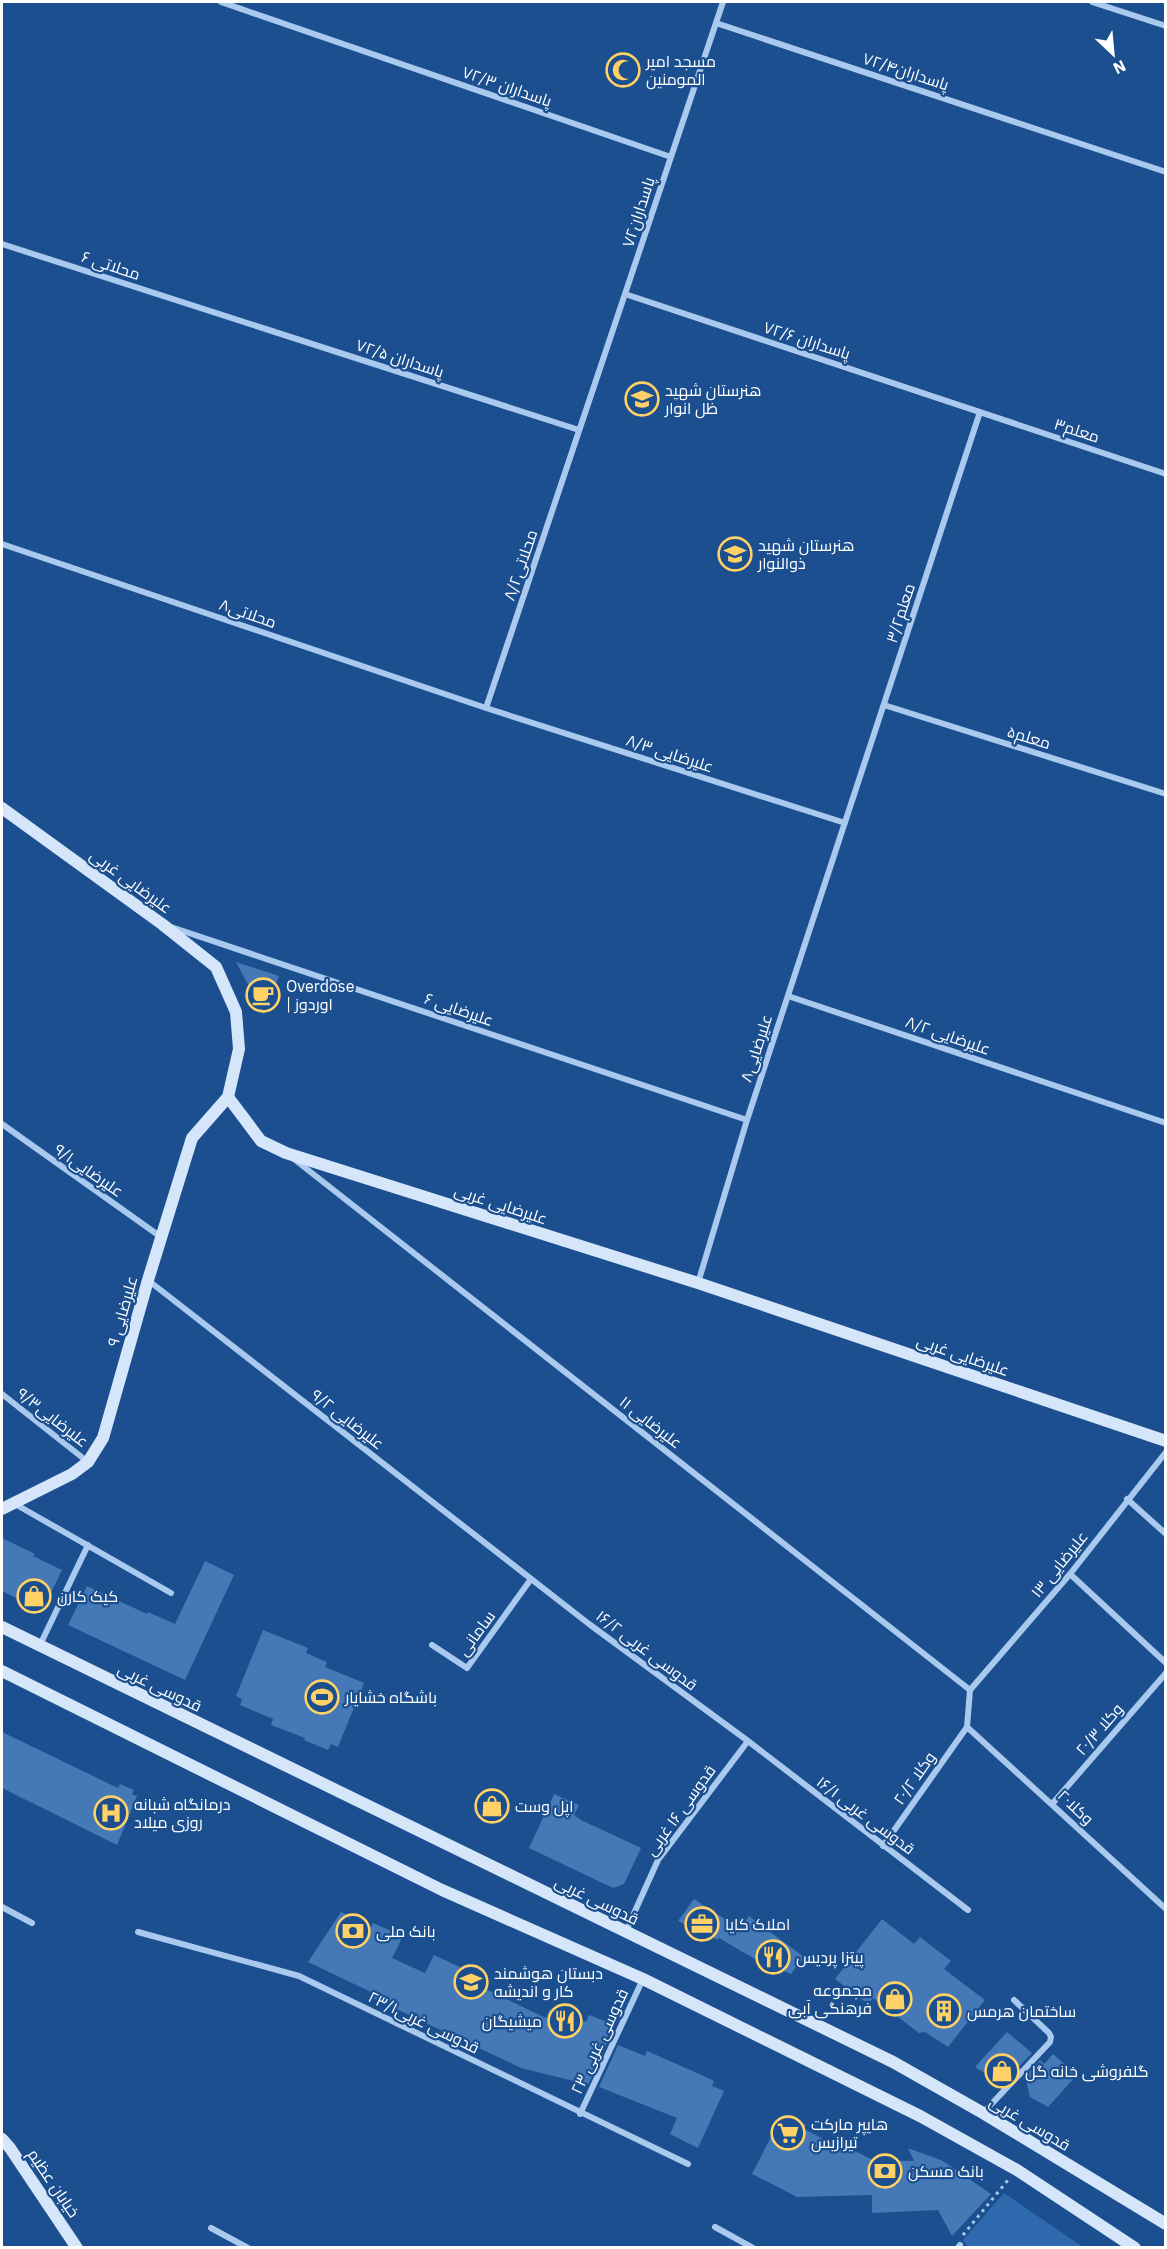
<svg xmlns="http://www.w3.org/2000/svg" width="1167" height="2249" font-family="'IBM Plex Sans',Cairo,sans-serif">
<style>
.green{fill:#2e69ad}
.building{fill:#4478b7}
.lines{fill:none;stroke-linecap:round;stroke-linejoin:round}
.path{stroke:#a9c9ee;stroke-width:3;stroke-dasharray:3 4.5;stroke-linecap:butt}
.street{stroke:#a9c9ee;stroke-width:6}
.secondary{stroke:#d6e6fa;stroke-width:12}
.labels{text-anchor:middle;stroke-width:4.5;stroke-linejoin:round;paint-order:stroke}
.poi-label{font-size:16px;fill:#fff;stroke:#1b4f8f;text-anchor:start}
.street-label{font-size:16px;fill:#fff;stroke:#1b4f8f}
</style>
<rect width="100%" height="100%" fill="#1b4f8f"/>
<path class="green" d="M1004,2193L1083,2247H968L963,2240Z"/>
<path class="building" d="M236,962L279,976L264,1015Z
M2,1538L35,1554L33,1556L62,1570L46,1603L35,1607L2,1591Z
M205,1561L234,1575L185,1680L68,1625L87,1586L147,1614L148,1612L175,1624Z
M263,1630L308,1648L306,1653L327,1662L325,1667L364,1683L338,1747L331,1744L328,1750L304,1740L305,1738L271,1725L273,1719L240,1705L242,1699L236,1696Z
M2,1732L118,1788L120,1784L134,1790L132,1794L137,1796L117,1845L2,1788Z
M554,1794L579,1805L574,1815L581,1820L641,1848L624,1884L613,1888L529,1848Z
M694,1899L740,1929L749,1916L804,1957L791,1974L753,1958L719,1938L718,1940L678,1921Z
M341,1912L371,1927L373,1923L403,1936L392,1958L425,1973L434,1955L460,1967L456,1975L546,2018L550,2009L586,2022L589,2015L613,2024L606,2040L608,2041L589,2083L586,2084L521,2068L373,1998L375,1994L308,1962Z
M882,1919L914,1944L920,1937L951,1961L944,1969L985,2000L948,2047L925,2032L919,2033L873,1998L868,2004L835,1979Z
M1007,2032L1032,2053L1002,2084L975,2067Z
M618,2045L645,2056L647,2051L697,2073L714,2081L712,2086L724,2091L698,2148L670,2134L677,2118L599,2087Z
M1053,2054L1077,2075L1048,2107L1030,2097L1025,2076L1040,2060L1044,2064Z
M791,2117L806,2125L804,2129L831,2143L832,2140L873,2160L914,2161L908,2148L943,2161L991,2194L952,2236L938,2210L872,2213V2195L797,2197L752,2174L780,2119L788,2123Z"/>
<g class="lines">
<path class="path" d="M963,2235L1008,2180"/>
<path class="street" d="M221,2L671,157
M1092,2L1166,26
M716,23L1166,172
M2,244L579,430
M625,294L1166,474
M2,544L486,708L845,823
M884,705L1166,794
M486,708L723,2
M171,927L747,1120
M788,996L1166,1123
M2,1124L161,1237
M294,1159L970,1690L967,1727
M149,1281L589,1624L748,1741L968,1910
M698,1283L747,1120L980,412
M2,1394L88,1462
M1127,1499L1166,1534
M15,1504L171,1593
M1070,1574L1166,1663
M432,1645L467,1668L531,1579
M39,1647L88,1545
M970,1690L1070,1574L1166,1452
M967,1727L1166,1909
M1053,1803L1166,1673
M883,1846L967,1727
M2,1907L32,1923
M626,1931L658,1860L748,1741
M138,1932L299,1976L688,2164
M983,2113L1050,2042L1051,2037L1049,2033L1014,2000
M580,2114L643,1979
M715,2227L753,2248
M211,2228L248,2248
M958,2248L960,2245"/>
<path class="secondary" d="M2,808L162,924L216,967L236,1012L239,1049L228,1097L261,1141L286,1153L698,1283L1166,1441
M2,1509L72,1474L88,1462L103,1438L148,1280L192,1138L228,1097
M2,1627L893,2062L983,2113L1166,2224
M2,1671L442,1890L643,1979L920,2116L1017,2170L1135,2248
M2,2139L10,2148L77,2248"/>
</g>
<defs>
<g id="mosque-ring" transform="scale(1.725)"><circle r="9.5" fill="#1b4f8f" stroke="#ffd166" stroke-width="1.5"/><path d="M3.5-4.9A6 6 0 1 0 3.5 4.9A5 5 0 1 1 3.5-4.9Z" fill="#ffd166"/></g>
<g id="school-ring" transform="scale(1.725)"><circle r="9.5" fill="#1b4f8f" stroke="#ffd166" stroke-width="1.5"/><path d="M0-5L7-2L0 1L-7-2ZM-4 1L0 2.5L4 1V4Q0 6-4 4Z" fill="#ffd166"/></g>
<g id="cafe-ring" transform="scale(1.725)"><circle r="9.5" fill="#1b4f8f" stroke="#ffd166" stroke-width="1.5"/><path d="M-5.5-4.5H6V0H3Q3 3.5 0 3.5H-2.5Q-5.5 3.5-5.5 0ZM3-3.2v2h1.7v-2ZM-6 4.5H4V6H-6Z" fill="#ffd166"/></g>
<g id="shop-ring" transform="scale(1.725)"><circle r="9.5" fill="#1b4f8f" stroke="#ffd166" stroke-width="1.5"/><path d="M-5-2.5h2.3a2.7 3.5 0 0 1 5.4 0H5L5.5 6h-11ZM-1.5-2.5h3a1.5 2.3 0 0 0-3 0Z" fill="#ffd166"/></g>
<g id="stadium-ring" transform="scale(1.725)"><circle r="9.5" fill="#1b4f8f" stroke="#ffd166" stroke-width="1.5"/><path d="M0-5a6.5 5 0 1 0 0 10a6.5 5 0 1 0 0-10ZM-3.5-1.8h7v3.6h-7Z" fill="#ffd166"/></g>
<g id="hospital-ring" transform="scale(1.725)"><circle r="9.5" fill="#1b4f8f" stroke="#ffd166" stroke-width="1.5"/><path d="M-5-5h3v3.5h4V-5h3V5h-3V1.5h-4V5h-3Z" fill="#ffd166"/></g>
<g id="office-ring" transform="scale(1.725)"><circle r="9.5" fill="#1b4f8f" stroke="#ffd166" stroke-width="1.5"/><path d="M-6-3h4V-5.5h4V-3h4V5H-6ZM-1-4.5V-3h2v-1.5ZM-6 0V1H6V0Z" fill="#ffd166"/></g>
<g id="bank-ring" transform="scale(1.725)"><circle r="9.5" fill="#1b4f8f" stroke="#ffd166" stroke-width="1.5"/><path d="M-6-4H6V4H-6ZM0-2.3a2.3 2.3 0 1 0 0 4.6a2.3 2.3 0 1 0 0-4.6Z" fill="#ffd166"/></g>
<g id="restaurant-ring" transform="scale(1.725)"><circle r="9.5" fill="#1b4f8f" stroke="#ffd166" stroke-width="1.5"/><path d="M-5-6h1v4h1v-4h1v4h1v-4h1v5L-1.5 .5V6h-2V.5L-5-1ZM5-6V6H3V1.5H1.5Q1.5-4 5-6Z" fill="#ffd166"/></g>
<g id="building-ring" transform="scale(1.725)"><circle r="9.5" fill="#1b4f8f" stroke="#ffd166" stroke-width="1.5"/><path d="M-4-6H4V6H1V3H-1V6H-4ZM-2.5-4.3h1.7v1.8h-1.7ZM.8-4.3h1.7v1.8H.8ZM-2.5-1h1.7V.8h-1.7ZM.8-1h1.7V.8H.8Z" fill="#ffd166"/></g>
<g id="supermarket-ring" transform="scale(1.725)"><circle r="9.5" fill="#1b4f8f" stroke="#ffd166" stroke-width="1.5"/><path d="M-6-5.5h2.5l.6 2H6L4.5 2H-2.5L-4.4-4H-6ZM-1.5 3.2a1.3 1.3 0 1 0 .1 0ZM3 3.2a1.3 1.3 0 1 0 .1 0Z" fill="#ffd166"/></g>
</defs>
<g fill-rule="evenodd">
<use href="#mosque-ring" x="623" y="70"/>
<use href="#school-ring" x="642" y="399"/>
<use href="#school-ring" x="735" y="554"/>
<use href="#cafe-ring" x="263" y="995"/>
<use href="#shop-ring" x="34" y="1596"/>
<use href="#stadium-ring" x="322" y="1697"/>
<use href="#shop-ring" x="492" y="1806"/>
<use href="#hospital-ring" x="111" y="1813"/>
<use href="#office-ring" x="702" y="1924"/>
<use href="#bank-ring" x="353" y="1931"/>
<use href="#restaurant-ring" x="773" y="1957"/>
<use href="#school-ring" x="471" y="1982"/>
<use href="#shop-ring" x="895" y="1999"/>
<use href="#building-ring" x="944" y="2011"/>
<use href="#restaurant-ring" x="565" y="2021"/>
<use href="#shop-ring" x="1002" y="2071"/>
<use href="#supermarket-ring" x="788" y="2133"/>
<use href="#bank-ring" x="885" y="2171"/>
</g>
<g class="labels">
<g class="poi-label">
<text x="646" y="67">مسجد امیر<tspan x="646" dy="18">المومنین</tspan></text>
<text x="665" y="396">هنرستان شهید<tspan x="665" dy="18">ظل انوار</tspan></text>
<text x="758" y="551">هنرستان شهید<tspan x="758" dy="18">ذوالنوار</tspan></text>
<text x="286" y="992">Overdose<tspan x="286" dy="18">| اوردوز</tspan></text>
<text x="57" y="1602">کیک کارن</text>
<text x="345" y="1703">باشگاه خشایار</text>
<text x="134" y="1810">درمانگاه شبانه<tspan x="134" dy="18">روزی میلاد</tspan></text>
<text x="515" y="1812">اپل وست</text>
<text x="725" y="1930">املاک کایا</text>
<text x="376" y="1937">بانک ملی</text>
<text x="796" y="1963">پیتزا پردیس</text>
<text x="494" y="1979">دبستان هوشمند<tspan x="494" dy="18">کار و اندیشه</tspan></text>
<text x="872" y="1996" text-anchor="end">مجموعه<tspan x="872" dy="18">فرهنگی آبی</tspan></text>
<text x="967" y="2017">ساختمان هرمس</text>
<text x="542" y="2027" text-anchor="end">میشیگان</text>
<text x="1025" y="2077">گلفروشی خانه گل</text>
<text x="811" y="2130">هایپر مارکت<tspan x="811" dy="18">تیرازیس</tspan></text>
<text x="908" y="2177">بانک مسکن</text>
</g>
<g class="street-label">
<text transform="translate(906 71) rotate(18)" y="6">پاسداران۷۲/۴</text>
<text transform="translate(507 86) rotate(19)" y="6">۷۲/۳ پاسداران</text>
<text transform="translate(638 212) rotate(-72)" y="6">پاسداران۷۲</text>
<text transform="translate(111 265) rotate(18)" y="6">۶ محلاتی</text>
<text transform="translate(807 340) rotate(18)" y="6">۷۲/۶ پاسداران</text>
<text transform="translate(400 358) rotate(18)" y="6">۷۲/۵ پاسداران</text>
<text transform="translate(1077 430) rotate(18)" y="6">معلم۳</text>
<text transform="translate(520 565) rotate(-71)" y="6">محلاتی۸/۲</text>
<text transform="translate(248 613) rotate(19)" y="6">محلاتی۸</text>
<text transform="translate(900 613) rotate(-72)" y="6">معلم۳/۲</text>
<text transform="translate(1029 737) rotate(17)" y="6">معلم۵</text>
<text transform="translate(670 753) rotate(18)" y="6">۸/۳ علیرضایی</text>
<text transform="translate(131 881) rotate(36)" y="6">علیرضایی غربی</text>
<text transform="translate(459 1009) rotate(19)" y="6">۶ علیرضایی</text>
<text transform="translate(948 1035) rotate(19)" y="6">علیرضایی ۸/۲</text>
<text transform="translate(756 1048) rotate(-72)" y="6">علیرضایی۸</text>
<text transform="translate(89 1170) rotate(35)" y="6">علیرضایی۹/۱</text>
<text transform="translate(501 1204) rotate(18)" y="6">علیرضایی غربی</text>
<text transform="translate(122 1311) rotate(-74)" y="6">۹ علیرضایی</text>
<text transform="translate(963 1355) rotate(19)" y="6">علیرضایی غربی</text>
<text transform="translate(53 1417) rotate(38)" y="6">علیرضایی۹/۳</text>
<text transform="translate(348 1419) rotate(38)" y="6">۹/۲ علیرضایی</text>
<text transform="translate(651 1422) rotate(38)" y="6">۱۱ علیرضایی</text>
<text transform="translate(1059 1564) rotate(-51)" y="6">۱۳ علیرضایی</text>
<text transform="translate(476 1633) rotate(-54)" y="6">سامانی</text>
<text transform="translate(647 1650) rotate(37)" y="6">۱۶/۲ قدوسی غربی</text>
<text transform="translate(160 1687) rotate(26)" y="6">قدوسی غربی</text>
<text transform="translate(1099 1729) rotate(-49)" y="6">وکلا ۲۰/۳</text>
<text transform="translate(914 1778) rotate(-55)" y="6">وکلا ۲۰/۲</text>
<text transform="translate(1076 1807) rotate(43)" y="6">وکلا۲۰</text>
<text transform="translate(680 1810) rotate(-54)" y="6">قدوسی ۱۶ غربی</text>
<text transform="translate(866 1815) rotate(37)" y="6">۱۶/۱ قدوسی غربی</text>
<text transform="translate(597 1900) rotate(26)" y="6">قدوسی غربی</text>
<text transform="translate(424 2022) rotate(26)" y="6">قدوسی غربی۲۳/۱</text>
<text transform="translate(599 2041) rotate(-65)" y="6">۲۳ قدوسی غربی</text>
<text transform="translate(1030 2123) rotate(31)" y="6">قدوسی غربی</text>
<text transform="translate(54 2183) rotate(56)" y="6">خیابان عظیم</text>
</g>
</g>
<rect width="1167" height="2249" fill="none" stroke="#ffffff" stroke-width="6"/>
<g transform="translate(1113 54) rotate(154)" stroke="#1b4f8f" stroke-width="4.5" paint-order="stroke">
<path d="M0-4.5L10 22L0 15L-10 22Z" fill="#ffffff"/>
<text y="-9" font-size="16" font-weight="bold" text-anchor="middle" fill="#ffffff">N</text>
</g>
</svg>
